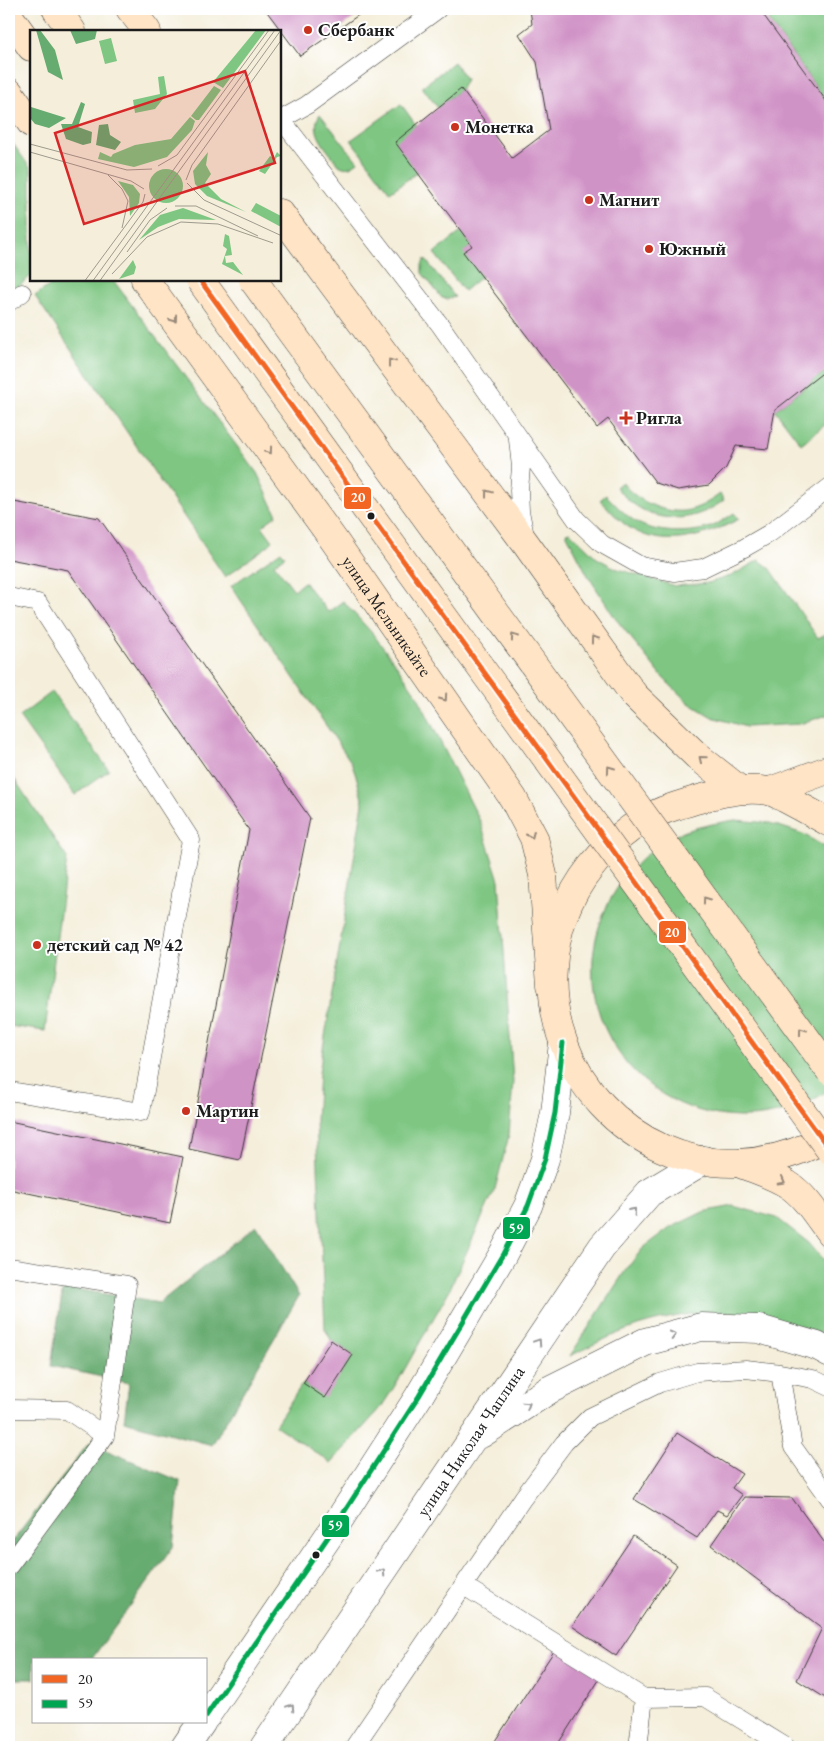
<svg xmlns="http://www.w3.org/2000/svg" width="839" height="1756" font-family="'EB Garamond',serif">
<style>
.green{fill:#7ec682;stroke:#4d714f}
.forest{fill:#66ab70;stroke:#416446}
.building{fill:#d093c6}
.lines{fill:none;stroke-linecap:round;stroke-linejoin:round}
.service-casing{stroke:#3c3c38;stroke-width:19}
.tertiary-casing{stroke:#3c3c38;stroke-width:29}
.secondary-casing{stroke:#3c3c38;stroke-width:29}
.service{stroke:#fff;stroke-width:18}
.tertiary{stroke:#fff;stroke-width:28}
.secondary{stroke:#ffe4c6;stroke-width:28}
.secondary-bridge-casing{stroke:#3c3c38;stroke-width:29;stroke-linecap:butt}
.secondary-bridge{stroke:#ffe4c6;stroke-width:28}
.bus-1-casing{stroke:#fff;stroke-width:9}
.bus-2-casing{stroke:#fff;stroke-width:9}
.bus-1{stroke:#f26522;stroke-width:5}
.bus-2{stroke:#00a651;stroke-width:5}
.oneway{stroke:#998a7a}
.oneway2{stroke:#999}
.poi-dot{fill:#c8321e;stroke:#fff;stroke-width:2}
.bus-dot{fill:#1c1c1c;stroke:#fff;stroke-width:2}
.labels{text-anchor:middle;stroke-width:4;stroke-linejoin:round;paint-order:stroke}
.poi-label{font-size:18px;font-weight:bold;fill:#1c1c1c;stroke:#fff;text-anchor:start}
.street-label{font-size:18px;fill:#1c1c1c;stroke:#fff}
.inset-road{fill:none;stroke:#9e9a8e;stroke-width:1}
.view{fill:#d62828;fill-opacity:0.15;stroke:#d62828;stroke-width:2.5}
.inset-edge{fill:none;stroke:#1c1c1c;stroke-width:2.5}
.line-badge{stroke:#fff;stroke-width:2}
.badge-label{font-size:14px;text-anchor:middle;font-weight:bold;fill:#fff}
</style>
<rect width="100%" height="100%" fill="#fff"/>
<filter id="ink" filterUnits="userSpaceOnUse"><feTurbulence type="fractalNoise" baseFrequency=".02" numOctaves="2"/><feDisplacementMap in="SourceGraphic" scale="10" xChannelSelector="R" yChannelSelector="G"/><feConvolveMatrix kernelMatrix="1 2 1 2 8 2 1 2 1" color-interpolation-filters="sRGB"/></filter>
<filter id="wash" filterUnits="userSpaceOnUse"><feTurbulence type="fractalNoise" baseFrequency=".0096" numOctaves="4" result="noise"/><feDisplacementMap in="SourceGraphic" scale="20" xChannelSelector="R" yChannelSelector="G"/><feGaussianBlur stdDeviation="1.12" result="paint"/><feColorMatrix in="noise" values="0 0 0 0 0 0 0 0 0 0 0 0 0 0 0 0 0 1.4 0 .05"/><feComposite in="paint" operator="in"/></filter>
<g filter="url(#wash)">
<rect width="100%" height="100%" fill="#f4eeda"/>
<path class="green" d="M783,9H827L830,13V106L768,20Z
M454,62L466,79L461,89L438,108L422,87Z
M401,104L416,125L418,172L390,192L351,140Z
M320,114L358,162C351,167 347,170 339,165C328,150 308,132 320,114Z
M9,138L31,169V276L9,294Z
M461,232L472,246L464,252L482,276L464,291L434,253Z
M425,259L455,297L448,299L442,298L422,273V265Z
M57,280H113L257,473L277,515L262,526L273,541L269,545L225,577L35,296Z
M825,372L830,379V421L801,444L775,410Z
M622,482C635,500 662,513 684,511C698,509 709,502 720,494L724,500C688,528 644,523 616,487Z
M606,495C616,505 626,516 638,523C655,533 688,534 707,528C717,525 725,519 734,513L739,519C703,538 657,552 622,522C614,515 607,507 600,500Z
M570,532L597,558L615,568L675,586L708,583L731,576L759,560L770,568L818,638L830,632V714L800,724L746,727L712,717L689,703L664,679L615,618L587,574L566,533Z
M281,551L285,556L274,564L294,590L304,582L328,612L343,601L372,633L395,663L417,695L480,821L499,880L513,1081L509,1135L495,1189L449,1291L398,1381L380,1409L331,1463L275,1425L303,1383L325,1397L353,1355L331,1340L325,1329L316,1121L319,1073L363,803L357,779L351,762L231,586Z
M52,692L109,770L75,795L19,717Z
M9,771L67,858L45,1031L9,1026Z
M735,820L770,823L803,834L830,850V1088C812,1105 775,1116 750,1117C634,1121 556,1004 610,900C624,875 645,852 670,838C691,827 712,824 735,820Z
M733,1206L777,1218L809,1243L830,1268V1338C766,1311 716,1304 648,1323C621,1330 595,1344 570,1356L625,1271L643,1248L670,1228L703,1212Z"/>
<path class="forest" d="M256,1225L299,1296L212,1445L124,1421L129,1383L51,1366L63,1287L159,1303Z
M89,1443L180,1481L173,1547L91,1660H34V1679H9V1546Z"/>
<g id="blocks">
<path class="building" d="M265,9H367L300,56Z
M530,9H759L830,106V367L775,410L768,449L736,446L726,468L709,485L678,490L656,483L608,419L597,428L463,252L472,246L395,142L461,89L512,158L549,130L537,62L519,34L532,24Z
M9,501L99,518L310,818L240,1160L189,1149L249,830L68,570L9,559Z
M9,1121L183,1157L170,1223L9,1189Z
M331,1340L353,1355L325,1398L303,1383Z
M677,1433L742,1474L732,1488L742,1495L727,1515L717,1510L697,1538L634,1499Z
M744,1497L792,1498L830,1550V1701L797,1680L822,1628L711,1545Z
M633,1536L677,1565L616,1656L572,1626Z
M556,1648L601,1677L556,1747H491Z"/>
</g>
</g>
<g filter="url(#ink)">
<use href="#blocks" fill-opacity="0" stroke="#3c3c38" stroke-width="1"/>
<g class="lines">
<g class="service-casing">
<path id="service" d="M281,119L441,326L576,519L602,544L641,566L674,572L703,568L744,548L770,533L830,487
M280,120L307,105L438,9
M9,302L22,293
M518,440L521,467L519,490L520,511L525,536
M9,597L38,603L191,840L141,1112L9,1091
M9,1267L127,1285L105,1436L9,1566
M780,1373L793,1447L830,1499
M9,1409L67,1410L105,1436
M464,1586L644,1698L705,1697L786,1747
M354,1747L523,1498L564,1443L590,1417L660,1383L697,1372L746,1369L780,1373L813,1379L830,1387
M638,1747L644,1698"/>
</g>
<g class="tertiary-casing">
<g id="tertiary">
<path d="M481,1434L549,1390L645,1342L701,1327L759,1329L817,1346L830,1353"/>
<path d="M206,1716L330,1534L419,1396L503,1254L528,1206L545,1159L555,1113L563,1043"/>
<path d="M185,1747L202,1722"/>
<path id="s1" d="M264,1747L602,1247L649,1193L704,1160"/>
</g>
</g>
<g class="secondary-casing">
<g id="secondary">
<path d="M56,9L72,31"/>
<path d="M130,9L147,31"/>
<path d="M9,16L31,47"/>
<path d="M9,92L31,123"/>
<path d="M280,213L526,544L634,695L697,756L740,790"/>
<path id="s2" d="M145,280L333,539L513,798L534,838L543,875L551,985"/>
<path d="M770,791L830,769"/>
<path d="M830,823C816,815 801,807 786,799C780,796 774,792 768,791C737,786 705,797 676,806C642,816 613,839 591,867C568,896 555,931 553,968C545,1071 631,1166 737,1163C771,1162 801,1152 830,1136"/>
<path d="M741,1164C756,1170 773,1175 787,1184C805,1195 818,1217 830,1233"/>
</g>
</g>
<use href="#service" class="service"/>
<use href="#tertiary" class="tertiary"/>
<use href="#secondary" class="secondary"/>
<g class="secondary-bridge-casing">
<path id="secondary-bridge" d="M200,280L830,1150
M253,280L830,1071"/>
</g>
<use href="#secondary-bridge" class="secondary-bridge"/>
<g class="bus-1-casing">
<path id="bus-1" d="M200,280L830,1150"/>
</g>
<g class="bus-2-casing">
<path id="bus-2" d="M206,1716L330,1534L419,1396L503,1254L528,1206L545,1159L555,1113L563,1043"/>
</g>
<use href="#bus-1" class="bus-1"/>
<use href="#bus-2" class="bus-2"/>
</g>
<defs><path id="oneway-chevron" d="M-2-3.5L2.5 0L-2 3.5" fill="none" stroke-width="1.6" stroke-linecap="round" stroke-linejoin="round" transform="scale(1.25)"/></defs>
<g class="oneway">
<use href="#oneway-chevron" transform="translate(174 319) rotate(54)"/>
<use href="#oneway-chevron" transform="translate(391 362) rotate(-127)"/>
<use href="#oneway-chevron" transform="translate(269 451) rotate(54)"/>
<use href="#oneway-chevron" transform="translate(488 493) rotate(-127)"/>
<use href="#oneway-chevron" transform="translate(514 637) rotate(-126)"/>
<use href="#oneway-chevron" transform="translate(594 639) rotate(-126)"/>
<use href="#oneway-chevron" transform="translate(444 698) rotate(55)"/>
<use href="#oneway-chevron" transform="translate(702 759) rotate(-141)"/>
<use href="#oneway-chevron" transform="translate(610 769) rotate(-126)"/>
<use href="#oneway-chevron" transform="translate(531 835) rotate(66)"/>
<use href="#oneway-chevron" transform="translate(706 900) rotate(-126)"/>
<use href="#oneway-chevron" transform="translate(802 1031) rotate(-126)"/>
<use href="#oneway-chevron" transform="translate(782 1181) rotate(29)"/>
</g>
<g class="oneway2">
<use href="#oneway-chevron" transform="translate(633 1211) rotate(-49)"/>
<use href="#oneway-chevron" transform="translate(673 1335) rotate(-15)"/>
<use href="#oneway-chevron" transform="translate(538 1342) rotate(-56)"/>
<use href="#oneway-chevron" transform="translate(527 1405) rotate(-33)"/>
<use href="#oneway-chevron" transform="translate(382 1572) rotate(-56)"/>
<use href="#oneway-chevron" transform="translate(291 1707) rotate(-56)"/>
</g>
</g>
<g class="poi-dot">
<circle cx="308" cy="30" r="5"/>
<circle cx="455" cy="127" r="5"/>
<circle cx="589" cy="200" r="5"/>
<circle cx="649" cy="249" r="5"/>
<path d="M623.5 410.5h5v5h5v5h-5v5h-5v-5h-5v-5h5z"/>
<circle cx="37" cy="945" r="5"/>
<circle cx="186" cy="1111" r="5"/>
</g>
<g class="bus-dot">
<circle cx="371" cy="516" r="4.5"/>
<circle cx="316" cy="1555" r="4.5"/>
</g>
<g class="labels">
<g class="poi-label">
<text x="318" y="36">Сбербанк</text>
<text x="465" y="133">Монетка</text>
<text x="599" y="206">Магнит</text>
<text x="659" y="255">Южный</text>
<text x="636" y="424">Ригла</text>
<text x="47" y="951">детский сад № 42</text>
<text x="196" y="1117">Мартин</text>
</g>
<g class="street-label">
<text dy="6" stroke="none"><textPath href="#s2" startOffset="414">улица Мельникайте</textPath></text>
<text dy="6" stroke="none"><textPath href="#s1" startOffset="369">улица Николая Чаплина</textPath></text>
</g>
</g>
<g transform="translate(30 30)">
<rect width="251" height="251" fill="#f4eeda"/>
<path d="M226,0H236L193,58L183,52ZM81,8L87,31L75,34L69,11ZM134,46L137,64L125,79L105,83L103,70L130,64L128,47ZM184,56L191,60L169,90H166L161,86ZM160,87L165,91L162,100L137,127L104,137L68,129L70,122L81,127L83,124L105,115L141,109ZM178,122L176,135L181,144L175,153L191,169L216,182L177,166L165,154L163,141ZM247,122L251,126L247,127L235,144L229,141L240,126L244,128ZM119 156a17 17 0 1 1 34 0a17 17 0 1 1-34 0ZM88,151L103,155L110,164L109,173L100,186L99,167ZM226,173L251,186V197L221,181ZM153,178L186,190L149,189L128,197L109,210L130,185ZM195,204L199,206L202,225L195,226L196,233L203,232L213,245L192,234L197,219L193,216ZM103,230L106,237L104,244L89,249Z" fill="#7ec682"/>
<path d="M6,0H10L25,20L33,50L18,42ZM40,0H67L65,9L46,14ZM51,72L55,74L48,97L62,102L61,113L53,115L36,109L31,94H42ZM1,77L36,88L19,98L5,94L0,88ZM78,94L80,105L91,112L85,120L66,115L69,95Z" fill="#66ab70"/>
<path class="inset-road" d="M0,114L97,140L122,139M0,122L101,151L114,159M128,136L147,125L239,0M78,145L92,159L98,171L92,198M156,150L162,135L252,9M157,153L174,170L252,206M145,176H166L228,206M97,222L120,190L137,178M82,244L117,207L151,192L188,194L243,213M54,252L113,172L115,164M62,252L245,0M69,252L251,0"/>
<path class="view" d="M215,41L245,133L54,194L25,103Z"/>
<rect width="251" height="251" class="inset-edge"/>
</g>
<g class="line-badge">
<rect x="343" y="486" width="29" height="24" rx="5" fill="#f26522"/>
<rect x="658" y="920" width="29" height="24" rx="5" fill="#f26522"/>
<rect x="502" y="1216" width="29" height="24" rx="5" fill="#00a651"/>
<rect x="321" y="1514" width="29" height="24" rx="5" fill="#00a651"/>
</g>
<g class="badge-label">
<text x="358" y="502">20</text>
<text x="672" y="937">20</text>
<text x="516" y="1233">59</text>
<text x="335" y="1530">59</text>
</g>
<rect width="839" height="1756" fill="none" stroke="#fff" stroke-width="30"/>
<rect x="32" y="1658" width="175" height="65" fill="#ffffff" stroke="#a4a4a4"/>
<rect x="42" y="1675" width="25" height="8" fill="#f26522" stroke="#a4a4a4"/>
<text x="78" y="1684" font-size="15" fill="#1c1c1c">20</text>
<rect x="42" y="1700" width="25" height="8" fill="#00a651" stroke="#a4a4a4"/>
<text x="78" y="1708" font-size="15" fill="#1c1c1c">59</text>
</svg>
